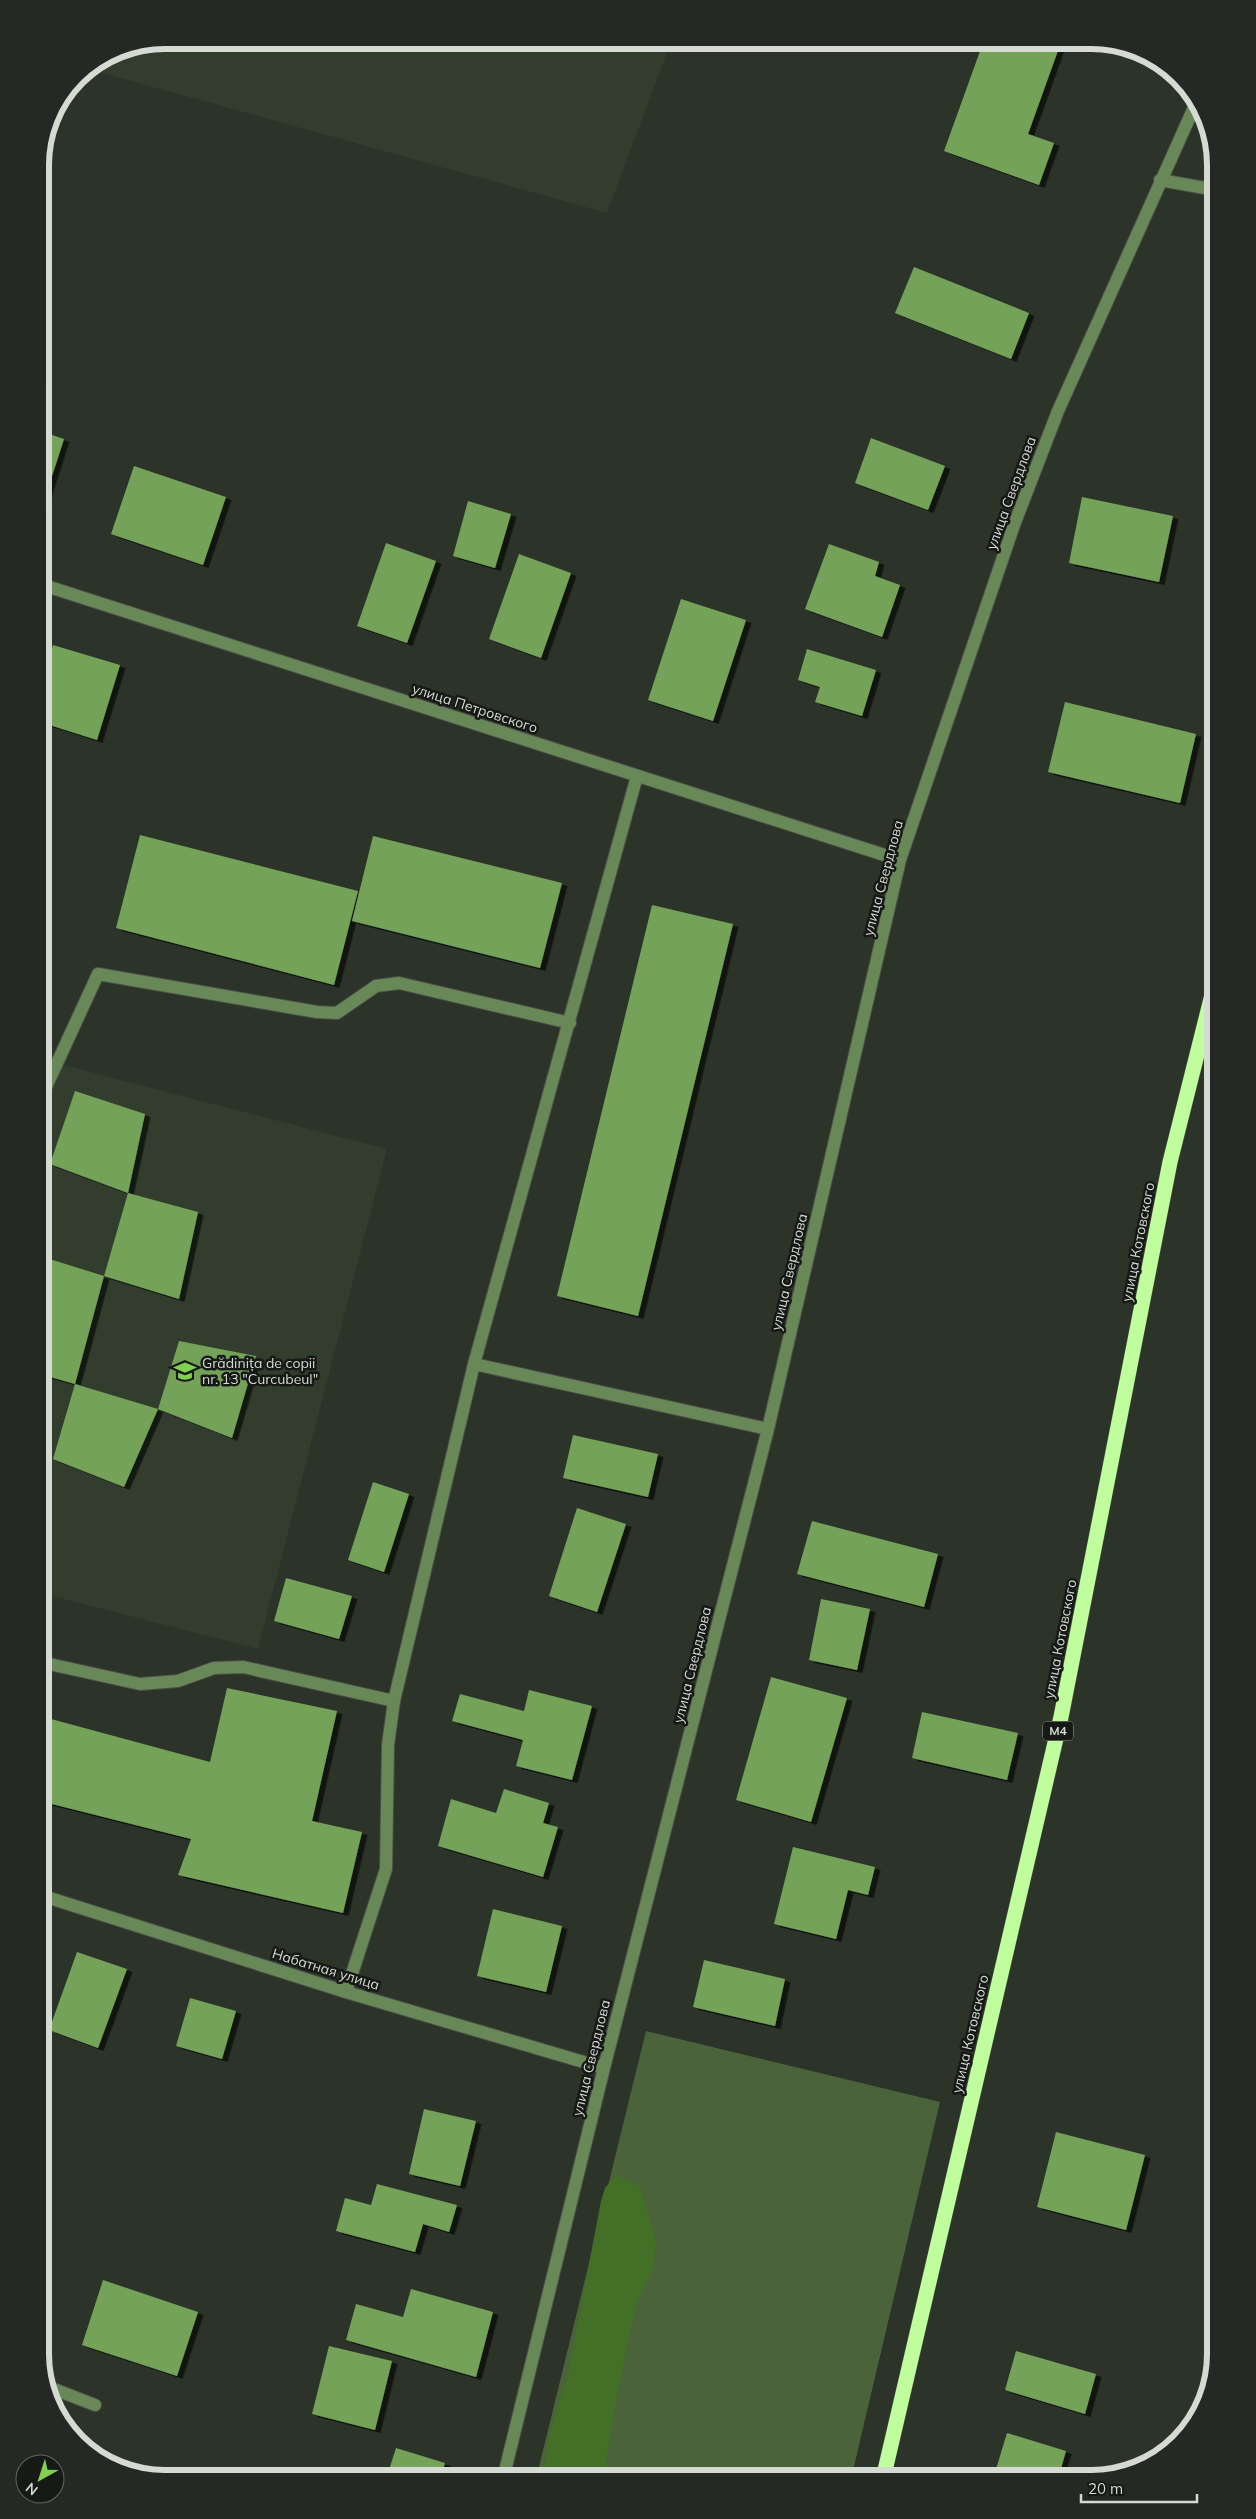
<svg xmlns="http://www.w3.org/2000/svg" width="1256" height="2519" font-family="Mulish,sans-serif">
<style>
.built{fill:#323d2d}
.green{fill:#4a633b}
.forest{fill:#436f26}
.building{fill:#73a258;filter:url(#shadow)}
.lines{fill:none;stroke-linecap:round;stroke-linejoin:round}
.minor-casing{stroke:#4a5148;stroke-width:14}
.highway-casing{stroke:#4a5148;stroke-width:16}
.minor{stroke:#698858;stroke-width:12}
.highway{stroke:#bffd9d;stroke-width:15}
.labels{text-anchor:middle;stroke-width:5;stroke-linejoin:round;paint-order:stroke}
.shield{fill:#161915;stroke:#9ca09a;stroke-width:1}
.shield-label{font-size:12px;font-weight:bold;fill:#d5dad3}
.street-label{font-size:14px;fill:#d5dad3;stroke:#161915}
.poi-label{font-size:14px;fill:#d5dad3;stroke:#161915;text-anchor:start}
.rim{fill:none;stroke:#d5dad3;stroke-width:6}
</style>
<defs>
<filter id="shadow"><feDropShadow dx="5.5" dy="3" stdDeviation="0" flood-color="#0009"/></filter>
</defs>
<rect width="100%" height="100%" fill="#2c3329"/>
<path class="built" d="M165,40H672L607,213L88,69L117,49Z
M40,1059L387,1149L258,1649L40,1593Z"/>
<path class="green" d="M646,2031L940,2102L851,2479H536Z"/>
<path class="forest" d="M616,2175L640,2187L656,2242L653,2269L636,2305L620,2380L603,2479H543L549,2435L568,2373L601,2201L605,2188Z"/>
<path class="building" d="M984,40H1048L1060,45L1028,134L1054,143L1039,185L944,151Z
M914,267L1029,313L1011,359L895,313Z
M40,431L64,439L42,507L40,506Z
M871,438L945,466L928,510L855,483Z
M134,466L226,497L203,565L111,534Z
M1082,497L1173,516L1159,582L1069,563Z
M468,501L511,514L495,568L453,556Z
M386,543L436,561L407,643L357,626Z
M829,544L879,562L875,576L900,585L882,637L805,609Z
M519,554L571,573L541,658L489,639Z
M681,599L746,620L713,721L648,700Z
M53,645L120,665L97,740L40,722V688Z
M807,649L876,670L862,716L815,702L820,687L798,680Z
M1065,702L1196,734L1180,803L1048,772Z
M140,835L358,891L334,985L116,928Z
M373,836L562,883L540,968L352,921Z
M652,905L733,924L638,1316L557,1296Z
M75,1091L145,1114L128,1193L50,1164Z
M128,1193L198,1212L179,1299L104,1276Z
M40,1256L104,1276L75,1384L40,1374Z
M179,1341L256,1356L232,1438L158,1409Z
M75,1384L158,1409L124,1487L53,1459Z
M573,1435L658,1454L648,1497L563,1478Z
M373,1482L409,1494L384,1572L348,1560Z
M577,1508L626,1524L597,1612L549,1596Z
M812,1521L938,1554L924,1607L797,1574Z
M286,1578L352,1596L339,1639L274,1621Z
M821,1599L870,1609L857,1670L809,1660Z
M771,1677L847,1698L811,1822L736,1800Z
M227,1688L337,1711L312,1821L362,1832L343,1913L178,1875L191,1839L40,1801V1716L210,1762Z
M529,1690L592,1706L572,1780L516,1766L523,1740L452,1721L460,1694L524,1711Z
M922,1712L1018,1733L1007,1780L912,1758Z
M504,1789L549,1803L543,1823L558,1827L543,1877L438,1846L451,1799L496,1813Z
M793,1847L875,1867L868,1895L848,1890L836,1939L774,1924Z
M493,1909L562,1926L546,1992L477,1976Z
M77,1952L127,1969L98,2048L49,2030Z
M704,1960L785,1979L775,2026L693,2007Z
M190,1998L236,2011L222,2059L176,2046Z
M424,2109L476,2121L460,2186L409,2174Z
M1056,2132L1145,2155L1126,2230L1037,2207Z
M377,2184L457,2205L449,2232L423,2224L415,2252L336,2231L345,2198L371,2205Z
M103,2280L198,2312L177,2376L82,2345Z
M411,2289L493,2312L476,2377L346,2340L356,2304L403,2317Z
M329,2346L392,2361L375,2430L312,2414Z
M1016,2351L1096,2374L1085,2414L1005,2390Z
M1007,2433L1066,2451L1058,2479H993Z
M396,2448L445,2463L440,2479H386Z"/>
<g class="lines">
<g class="minor-casing">
<path id="minor" d="M1160,180L1216,190
M40,584L900,860
M40,1100L98,974L317,1012L337,1013L376,986L399,983L570,1023
M474,1364L637,776
M40,1662L140,1684L178,1681L214,1668L243,1667L394,1701
M40,1895L346,1992L604,2068
M346,1992L386,1869L388,1745L394,1701L474,1364L768,1429
M46,2386L95,2405
M503,2479L604,2068L768,1429L900,860L1014,525L1058,411L1196,103"/>
</g>
<g class="highway-casing">
<path id="highway" d="M883,2479L1061,1717L1170,1162L1216,979"/>
</g>
<use href="#minor" class="minor"/>
<use href="#highway" class="highway"/>
</g>
<defs>
<g id="school-bare" transform="scale(1.725)"><path d="M0-5L7-2L0 1L-7-2ZM-4 1L0 2.5L4 1V4Q0 6-4 4Z" fill="#82d04f" stroke="#161915" stroke-width="2.5" paint-order="stroke"/></g>
</defs>
<g fill-rule="evenodd">
<use href="#school-bare" x="185" y="1371"/>
</g>
<g class="labels">
<rect class="shield" x="1043" y="1721.5" width="30" height="19" rx="4"/>
<g class="shield-label">
<text x="1058" y="1735">M4</text>
</g>
<g class="street-label">
<text transform="translate(1011 493) rotate(-70)" y="5">улица Свердлова</text>
<text transform="translate(475 708) rotate(18)" y="5">улица Петровского</text>
<text transform="translate(883 878) rotate(-75)" y="5">улица Свердлова</text>
<text transform="translate(1138 1242) rotate(-79)" y="5">улица Котовского</text>
<text transform="translate(789 1272) rotate(-77)" y="5">улица Свердлова</text>
<text transform="translate(1060 1639) rotate(-79)" y="5">улица Котовского</text>
<text transform="translate(692 1665) rotate(-76)" y="5">улица Свердлова</text>
<text transform="translate(326 1969) rotate(17)" y="5">Набатная улица</text>
<text transform="translate(970 2034) rotate(-77)" y="5">улица Котовского</text>
<text transform="translate(591 2058) rotate(-76)" y="5">улица Свердлова</text>
</g>
<g class="poi-label">
<text x="202" y="1368">Grădinița de copii<tspan x="202" dy="16">nr. 13 "Curcubeul"</tspan></text>
</g>
</g>
<path d="M0 0H1256V2519H0ZM165 49H1091A116 116 0 0 1 1207 165V2354A116 116 0 0 1 1091 2470H165A116 116 0 0 1 49 2354V165A116 116 0 0 1 165 49Z" fill="#252824" fill-rule="evenodd"/>
<path class="rim" d="M165 49H1091A116 116 0 0 1 1207 165V2354A116 116 0 0 1 1091 2470H165A116 116 0 0 1 49 2354V165A116 116 0 0 1 165 49Z"/>
<g transform="translate(40 2479) rotate(219)"><circle r="24" fill="#161915" stroke="#626661"/>
<path d="M0-4L9 19L0 12L-9 19Z" fill="#82d04f"/>
<text y="-8" font-size="14" font-weight="bold" text-anchor="middle" fill="#d5dad3">N</text>
</g>
<path d="M1081 2494v8h116v-8" fill="none" stroke="#d5dad3" stroke-width="2.5"/>
<text x="1088" y="2494" font-size="15" fill="#d5dad3" stroke="#161915" stroke-width="4" paint-order="stroke">20 m</text>
</svg>
